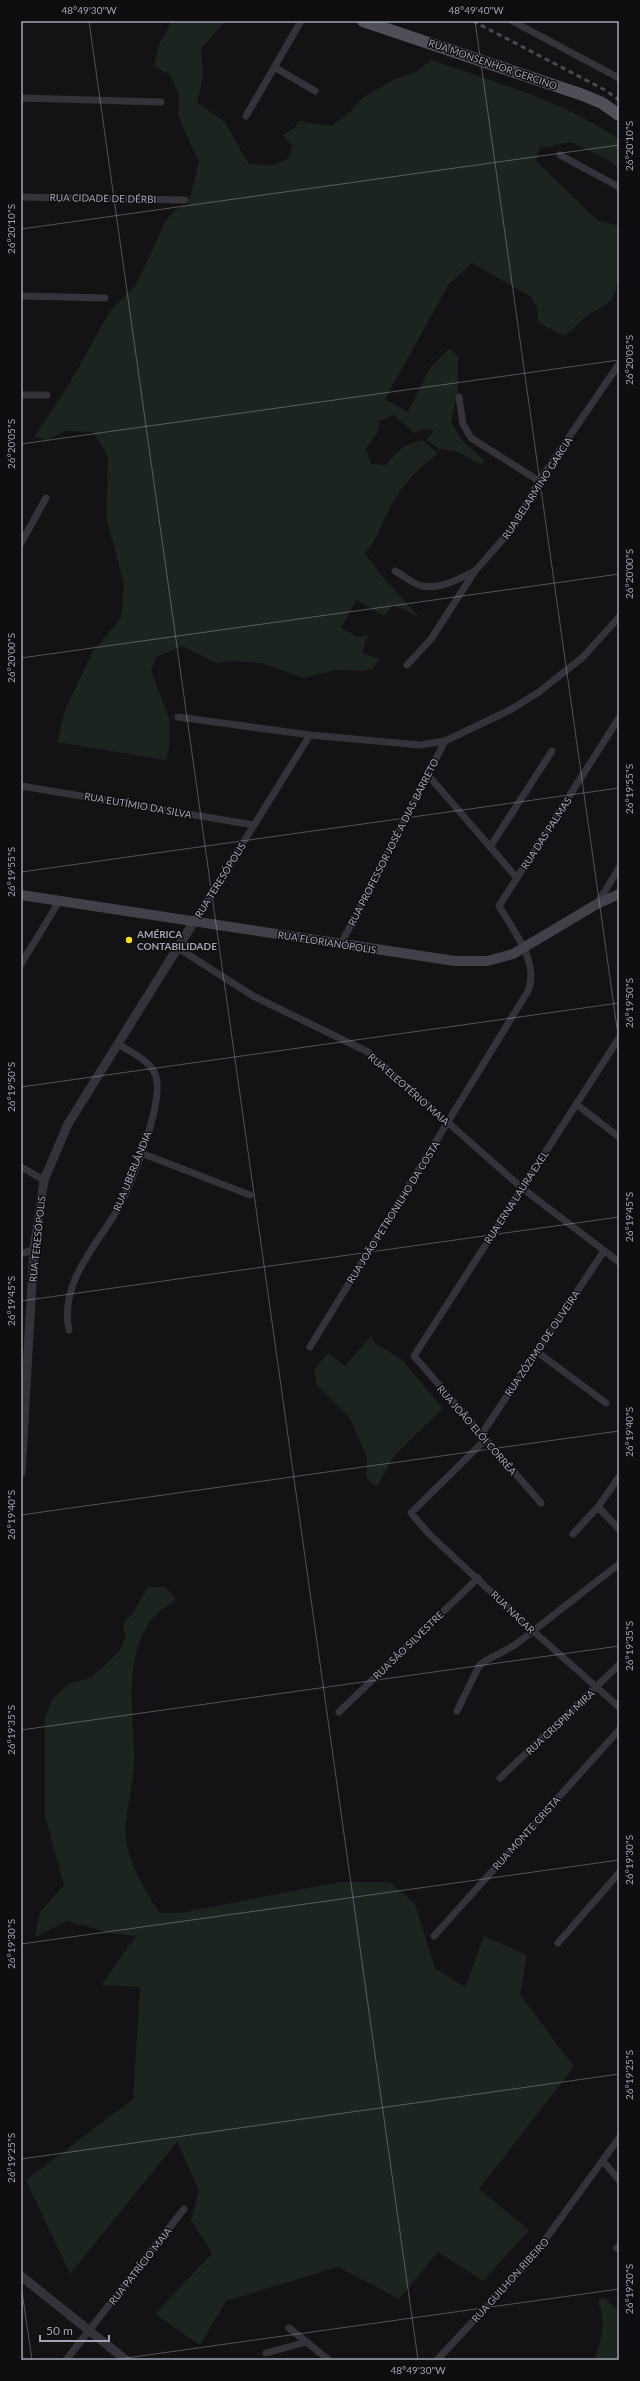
<svg xmlns="http://www.w3.org/2000/svg" width="640" height="2381" font-family="Lato,sans-serif">
<style>
.green{fill:#1c241f}
.lines{fill:none;stroke-linecap:round;stroke-linejoin:round}
.minor{stroke:#333339;stroke-width:7}
.tertiary{stroke:#333339;stroke-width:9}
.secondary{stroke:#414249;stroke-width:10}
.primary{stroke:#4f4f58;stroke-width:12}
.rail{stroke:#4a4b52;stroke-width:3;stroke-dasharray:5 4;stroke-linecap:butt}
.ticks{fill:none;stroke:#a3a5b5;stroke-width:1;stroke-opacity:0.45}
.poi-dot{fill:#f9dc25;stroke:#0e0d0f;stroke-width:1.5}
.labels{text-anchor:middle;stroke-width:3;stroke-linejoin:round;paint-order:stroke}
.street-label{font-size:10px;fill:#a3a5b5;stroke:#0e0d0f}
.poi-label{font-size:10px;font-weight:bold;fill:#a3a5b5;stroke:#0e0d0f;text-anchor:start}
.neatline{fill:none;stroke:#a3a5b5;stroke-width:1.5}
.ticks-label{font-size:10px;text-anchor:middle;fill:#a3a5b5}
</style>
<rect width="100%" height="100%" fill="#131214"/>
<path class="green" d="M172,21H225L201,49L203,77L197,102L225,122L248,163L269,166L288,159L292,145L283,135L293,129L299,121L332,126L352,110L361,99L393,80L416,72L431,60C496,82 562,101 619,139V169L608,160L571,142L540,148L536,161L597,220L619,226C619,243 621,285 612,299C606,307 597,309 589,314C579,321 574,331 563,336L538,322L537,307L531,297L472,263L449,284L385,399L408,412L430,368L449,349L458,356V389L451,422L462,440L485,461L479,464L458,452L439,449L426,440L434,431L423,429L414,433L394,415L380,421L377,433L366,449L371,464L385,465C397,452 405,443 423,440L438,454C413,472 398,490 385,518C379,531 375,542 365,553L382,576L419,617L393,605L384,616L356,600L341,628L358,637L368,635L362,653L379,659L373,669L362,671L337,670L303,678L261,663L232,661L216,663L182,646L156,657L151,671L169,718V749L166,760L57,742L65,710L93,651L121,618L124,584L106,517L108,456L93,432L66,431L47,440L34,437L68,386L110,311L136,285L165,222L176,209L188,205L199,162L178,116L179,95L170,75L154,66L159,45Z
M371,1336L376,1344L402,1360L443,1408L394,1456L377,1487L366,1478L367,1457L349,1417L317,1385L314,1370L328,1353L345,1366Z
M148,1587H165L176,1599C167,1606 155,1614 149,1623C121,1667 136,1718 134,1766C133,1792 122,1819 127,1845C133,1871 146,1892 160,1913H180L339,1882H390L415,1904L435,1968L465,1987L484,1936L527,1955L520,1994L574,2067L479,2189L529,2230L483,2281L438,2252L399,2299L338,2267L226,2301L200,2345L155,2314L212,2253L191,2220L199,2191L177,2142L70,2274L26,2180L133,2099L140,1987L101,1985L136,1936L114,1934L67,1921L35,1937L40,1912L64,1885L45,1816V1718L52,1699L70,1683L90,1678L104,1666L120,1650L126,1636L123,1629L124,1622L133,1613Z
M603,2297L619,2311V2360H594C601,2340 607,2323 598,2302Z"/>
<g class="lines">
<path class="minor" d="M512,21L619,78
M274,67L315,91
M21,98L161,102
M246,116L301,21
M560,155L619,187
M21,197L185,200
M21,296L105,298
M21,395H47
M459,397L463,424L471,438L539,481
M21,543L46,498
M395,571C403,575 413,584 422,586C439,590 459,579 475,571
M407,665L431,639L475,571L513,528L539,481L619,364
M178,717L310,735
M428,775L517,878
M21,786L254,825
M490,847L552,751
M597,904L619,868
M195,920L310,735L420,745L445,741L510,710L539,692L583,657L619,617
M341,944L445,741
M178,948L253,996L368,1052L522,1188L619,1262
M21,964L60,900
M576,1104L619,1137
M141,1153L250,1195
M21,1167L44,1180
M21,1254L34,1249
M69,1330C59,1283 96,1246 118,1209C131,1186 166,1099 155,1074C149,1060 131,1052 118,1044
M310,1347L528,991C540,963 513,930 499,906L619,718
M536,1351L606,1403
M481,1435L604,1251
M485,1440L411,1513L430,1535L532,1630L619,1707
M619,1477L598,1507L619,1529
M541,1503L414,1356L619,1038
M573,1534L598,1507
M457,1711L479,1666L485,1661L515,1645L619,1564
M339,1712L478,1578
M500,1778L619,1665
M434,1936L619,1730
M558,1943L619,1873
M603,2161L619,2180
M617,2248L619,2246
M289,2328L329,2360
M266,2353L306,2342
M66,2360L184,2209
M437,2360L531,2259L619,2138"/>
<path class="tertiary" d="M21,1473L34,1249L44,1180L68,1124L195,920
M21,2276L126,2360"/>
<path class="secondary" d="M21,895L455,961H487L513,954L597,904L619,894"/>
<path class="primary" d="M363,21L583,95L602,103L619,115"/>
<path class="rail" d="M473,21L605,90L619,100"/>
</g>
<path class="ticks" d="M89,21L418,2360M475,21L619,1042M21,229L619,145M21,444L619,360M21,658L619,574M21,872L619,788M21,1087L619,1003M21,1301L619,1217M21,1515L619,1431M21,1730L619,1646M21,1944L619,1860M21,2159L619,2074M21,2285L32,2360M112,2360L619,2289"/>
<circle class="poi-dot" cx="129" cy="940" r="4"/>
<g class="labels">
<g class="street-label">
<text transform="translate(493 64) rotate(19)" y="4">RUA MONSENHOR GERCINO</text>
<text transform="translate(103 198) rotate(1)" y="4">RUA CIDADE DE DÉRBI</text>
<text transform="translate(537 488) rotate(-57)" y="4">RUA BELARMINO GARCIA</text>
<text transform="translate(138 805) rotate(10)" y="4">RUA EUTÍMIO DA SILVA</text>
<text transform="translate(546 833) rotate(-57)" y="4">RUA DAS PALMAS</text>
<text transform="translate(393 842) rotate(-63)" y="4">RUA PROFESSOR JOSÉ A DIAS BARRETO</text>
<text transform="translate(220 880) rotate(-58)" y="4">RUA TERESÓPOLIS</text>
<text transform="translate(327 942) rotate(9)" y="4">RUA FLORIANÓPOLIS</text>
<text transform="translate(409 1089) rotate(41)" y="4">RUA ELEOTÉRIO MAIA</text>
<text transform="translate(132 1171) rotate(-68)" y="4">RUA UBERLÂNDIA</text>
<text transform="translate(516 1197) rotate(-57)" y="4">RUA ERNA LAURA EXEL</text>
<text transform="translate(393 1212) rotate(-58)" y="4">RUA JOÃO PETRONILHO DA COSTA</text>
<text transform="translate(37 1239) rotate(-84)" y="4">RUA TERESÓPOLIS</text>
<text transform="translate(542 1343) rotate(-56)" y="4">RUA ZÓZIMO DE OLIVEIRA</text>
<text transform="translate(477 1430) rotate(49)" y="4">RUA JOÃO ELÓI CORRÊA</text>
<text transform="translate(513 1612) rotate(44)" y="4">RUA NACAR</text>
<text transform="translate(408 1645) rotate(-44)" y="4">RUA SÃO SILVESTRE</text>
<text transform="translate(560 1722) rotate(-43)" y="4">RUA CRISPIM MIRA</text>
<text transform="translate(526 1833) rotate(-48)" y="4">RUA MONTE CRISTA</text>
<text transform="translate(140 2266) rotate(-52)" y="4">RUA PATRÍCIO MAIA</text>
<text transform="translate(510 2280) rotate(-48)" y="4">RUA GUILHON RIBEIRO</text>
</g>
<g class="poi-label">
<text x="137" y="938">AMÉRICA<tspan x="137" dy="12">CONTABILIDADE</tspan></text>
</g>
</g>
<rect width="640" height="2381" fill="none" stroke="#0e0d0f" stroke-width="44"/>
<path d="M40 2335v6h69v-6" fill="none" stroke="#a3a5b5" stroke-width="2"/>
<text x="46" y="2335" font-size="12" fill="#a3a5b5" stroke="#0e0d0f" stroke-width="3" paint-order="stroke">50 m</text>
<rect x="22" y="22" width="596" height="2337" class="neatline"/>
<g class="ticks-label">
<text x="89" y="14">48°49'30"W</text>
<text x="476" y="14">48°49'40"W</text>
<text transform="translate(629 146) rotate(-90)" y="4">26°20'10"S</text>
<text transform="translate(11 229) rotate(-90)" y="4">26°20'10"S</text>
<text transform="translate(629 360) rotate(-90)" y="4">26°20'05"S</text>
<text transform="translate(11 444) rotate(-90)" y="4">26°20'05"S</text>
<text transform="translate(629 574) rotate(-90)" y="4">26°20'00"S</text>
<text transform="translate(11 658) rotate(-90)" y="4">26°20'00"S</text>
<text transform="translate(629 789) rotate(-90)" y="4">26°19'55"S</text>
<text transform="translate(11 872) rotate(-90)" y="4">26°19'55"S</text>
<text transform="translate(629 1003) rotate(-90)" y="4">26°19'50"S</text>
<text transform="translate(11 1087) rotate(-90)" y="4">26°19'50"S</text>
<text transform="translate(629 1217) rotate(-90)" y="4">26°19'45"S</text>
<text transform="translate(11 1301) rotate(-90)" y="4">26°19'45"S</text>
<text transform="translate(629 1432) rotate(-90)" y="4">26°19'40"S</text>
<text transform="translate(11 1515) rotate(-90)" y="4">26°19'40"S</text>
<text transform="translate(629 1646) rotate(-90)" y="4">26°19'35"S</text>
<text transform="translate(11 1730) rotate(-90)" y="4">26°19'35"S</text>
<text transform="translate(629 1860) rotate(-90)" y="4">26°19'30"S</text>
<text transform="translate(11 1944) rotate(-90)" y="4">26°19'30"S</text>
<text transform="translate(629 2075) rotate(-90)" y="4">26°19'25"S</text>
<text transform="translate(11 2158) rotate(-90)" y="4">26°19'25"S</text>
<text transform="translate(629 2289) rotate(-90)" y="4">26°19'20"S</text>
<text x="418" y="2374">48°49'30"W</text>
</g>
</svg>
